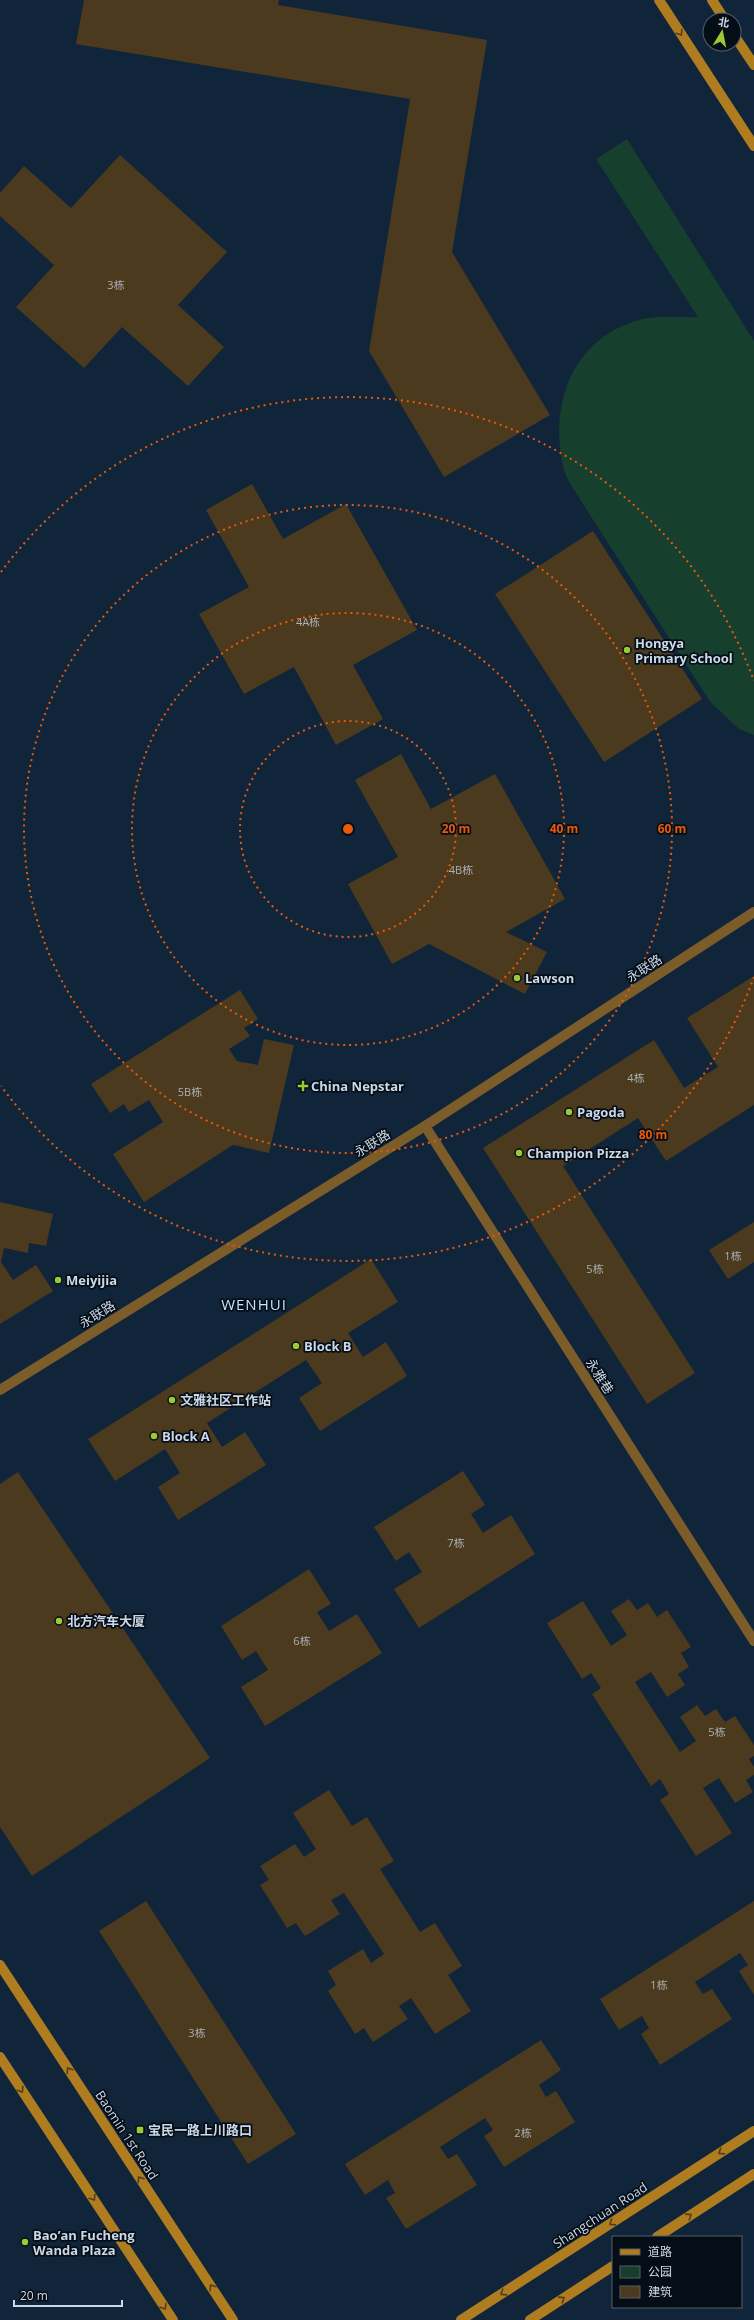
<svg xmlns="http://www.w3.org/2000/svg" width="754" height="2320" font-family="'Open Sans','Noto Sans SC',sans-serif">
<style>
.green{fill:#163f2d}
.building{fill:#4b3a1e}
.lines{fill:none;stroke-linecap:round;stroke-linejoin:round}
.service{stroke:#7c5d2a;stroke-width:10}
.minor{stroke:#7c5d2a;stroke-width:10}
.secondary{stroke:#af7d20;stroke-width:10}
.oneway{stroke:#513f1b}
.ring{fill:none;stroke:#e8590c;stroke-width:2;stroke-dasharray:2 4}
.poi-dot{fill:#9cca32;stroke:#050d17;stroke-width:1.5}
.labels{text-anchor:middle;stroke-width:3.5;stroke-linejoin:round;paint-order:stroke}
.number-label{font-size:11px;fill:#abb0b4}
.poi-label{font-size:13px;font-weight:bold;fill:#cbd8e6;stroke:#050d17;text-anchor:start}
.street-label{font-size:13px;fill:#cbd8e6;stroke:#050d17}
.quarter-label{font-size:15px;letter-spacing:1px;fill:#c8e2ff;stroke:#050d17}
.centre{fill:#e8590c;stroke:#050d17;stroke-width:2}
.ring-label{font-size:12px;text-anchor:middle;font-weight:bold;fill:#e8590c;stroke:#050d17;stroke-width:3.5;stroke-linejoin:round;paint-order:stroke}
</style>
<rect width="100%" height="100%" fill="#10253a"/>
<path class="green" d="M627,139L754,341V735L739,729L711,703L581,501C575,490 565,478 563,466C550,406 570,344 632,322C656,314 674,318 698,317L596,159Z"/>
<path class="building" d="M84,0H279L278,5L487,40L452,252L550,415L444,477L369,351L410,99L76,44Z
M120,155L227,252L178,305L224,347L188,386L122,327L84,368L16,307L54,265L0,216V193L24,166L71,208Z
M252,484L283,539L346,504L417,630L353,665L383,719L336,745L294,667L244,694L199,614L249,587L206,510Z
M593,531L702,699L604,762L495,594Z
M401,754L431,809L495,774L565,899L506,932L547,952L525,994L429,944L392,964L348,884L398,857L355,780Z
M754,976V1105L666,1161L638,1118L563,1166L695,1373L647,1404L483,1148L654,1040L684,1088L718,1067L687,1018Z
M240,990L258,1019L244,1028L250,1036L229,1049L237,1061L258,1065L264,1039L294,1045L269,1153L233,1145L144,1202L113,1154L163,1122L149,1100L129,1112L124,1104L110,1113L91,1084Z
M0,1202L53,1214L46,1246L29,1243L28,1253L4,1248L1,1262L13,1280L36,1265L53,1291L0,1324Z
M754,1222V1262L728,1279L709,1250Z
M371,1259L398,1302L348,1333L363,1357L386,1342L407,1376L320,1431L299,1398L322,1383L306,1360L207,1423L222,1447L245,1432L266,1465L178,1520L158,1487L180,1473L165,1449L115,1481L88,1439Z
M463,1471L485,1505L471,1514L483,1533L511,1515L535,1554L419,1628L394,1589L422,1572L409,1552L396,1561L374,1527Z
M18,1472L210,1758L32,1876L0,1827V1484Z
M309,1569L331,1604L317,1612L329,1631L357,1614L382,1653L265,1726L241,1687L268,1670L256,1651L242,1660L221,1626Z
M629,1599L637,1610L648,1603L657,1617L667,1610L691,1647L681,1653L689,1667L678,1674L685,1685L667,1697L651,1672L635,1682L680,1752L696,1741L680,1717L697,1705L705,1716L716,1709L725,1722L735,1716L754,1745V1756L749,1759L754,1767V1775L746,1780L753,1792L735,1803L719,1778L703,1788L732,1833L696,1856L660,1800L669,1794L660,1779L651,1786L592,1694L601,1688L591,1673L582,1679L547,1623L583,1601L611,1646L627,1635L611,1611Z
M329,1790L352,1826L367,1817L394,1861L380,1869L420,1932L435,1923L462,1966L448,1975L471,2011L435,2034L411,1998L399,2006L408,2019L373,2042L364,2028L355,2034L328,1991L336,1985L328,1971L363,1949L371,1963L384,1954L344,1893L331,1900L340,1914L305,1936L296,1923L287,1928L260,1885L269,1880L260,1866L295,1844L304,1857L316,1849L293,1813Z
M146,1901L296,2134L248,2164L99,1931Z
M754,1901V1995L739,1971L748,1965L740,1953L695,1982L703,1994L712,1989L732,2019L660,2065L641,2034L649,2028L642,2016L619,2030L600,1999Z
M541,2040L561,2070L539,2085L546,2097L556,2091L575,2122L504,2167L484,2136L493,2130L485,2118L440,2147L448,2159L457,2154L477,2185L406,2229L386,2198L395,2193L388,2180L365,2195L345,2164Z"/>
<g class="lines">
<path class="service" d="M425,1126L754,1641"/>
<path class="minor" d="M0,1390L425,1126L754,912"/>
<path class="secondary" d="M659,0L754,146
M712,0L725,20
M734,35L754,65
M0,1965L233,2320
M0,2057L173,2320
M657,2237L754,2174
M461,2320L754,2131
M530,2320L613,2266"/>
</g>
<defs><path id="oneway-chevron" d="M-2-3.5L2.5 0L-2 3.5" fill="none" stroke-width="1.6" stroke-linecap="round" stroke-linejoin="round"/></defs>
<g class="oneway">
<use href="#oneway-chevron" transform="translate(680 33) rotate(57)"/>
<use href="#oneway-chevron" transform="translate(69 2070) rotate(-123)"/>
<use href="#oneway-chevron" transform="translate(21 2090) rotate(57)"/>
<use href="#oneway-chevron" transform="translate(721 2152) rotate(147)"/>
<use href="#oneway-chevron" transform="translate(140 2179) rotate(-123)"/>
<use href="#oneway-chevron" transform="translate(93 2198) rotate(57)"/>
<use href="#oneway-chevron" transform="translate(689 2216) rotate(-33)"/>
<use href="#oneway-chevron" transform="translate(612 2223) rotate(147)"/>
<use href="#oneway-chevron" transform="translate(212 2287) rotate(-123)"/>
<use href="#oneway-chevron" transform="translate(503 2293) rotate(147)"/>
<use href="#oneway-chevron" transform="translate(562 2299) rotate(-33)"/>
<use href="#oneway-chevron" transform="translate(164 2307) rotate(57)"/>
</g>
<g class="ring">
<circle cx="348" cy="829" r="108"/>
<circle cx="348" cy="829" r="216"/>
<circle cx="348" cy="829" r="324"/>
<path d="M754 977A432 432 0 0 1 1 1086M1 572A432 432 0 0 1 754 681"/>
</g>
<g class="poi-dot">
<circle cx="627" cy="650" r="4"/>
<circle cx="517" cy="978" r="4"/>
<path d="M301 1080h4v4h4v4h-4v4h-4v-4h-4v-4h4z"/>
<circle cx="569" cy="1112" r="4"/>
<circle cx="519" cy="1153" r="4"/>
<circle cx="58" cy="1280" r="4"/>
<circle cx="296" cy="1346" r="4"/>
<circle cx="172" cy="1400" r="4"/>
<circle cx="154" cy="1436" r="4"/>
<circle cx="59" cy="1621" r="4"/>
<rect x="136" y="2126" width="8" height="8" rx="2"/>
<circle cx="25" cy="2242" r="4"/>
</g>
<g class="labels">
<g class="number-label">
<text x="116" y="289">3栋</text>
<text x="308" y="626">4A栋</text>
<text x="461" y="874">4B栋</text>
<text x="636" y="1082">4栋</text>
<text x="190" y="1096">5B栋</text>
<text x="733" y="1260">1栋</text>
<text x="595" y="1273">5栋</text>
<text x="456" y="1547">7栋</text>
<text x="302" y="1645">6栋</text>
<text x="717" y="1736">5栋</text>
<text x="659" y="1989">1栋</text>
<text x="197" y="2037">3栋</text>
<text x="523" y="2137">2栋</text>
</g>
<g class="poi-label">
<text x="635" y="648">Hongya<tspan x="635" dy="15">Primary School</tspan></text>
<text x="525" y="983">Lawson</text>
<text x="311" y="1091">China Nepstar</text>
<text x="577" y="1117">Pagoda</text>
<text x="527" y="1158">Champion Pizza</text>
<text x="66" y="1285">Meiyijia</text>
<text x="304" y="1351">Block B</text>
<text x="180" y="1405">文雅社区工作站</text>
<text x="162" y="1441">Block A</text>
<text x="67" y="1626">北方汽车大厦</text>
<text x="148" y="2135">宝民一路上川路口</text>
<text x="33" y="2240">Bao’an Fucheng<tspan x="33" dy="15">Wanda Plaza</tspan></text>
</g>
<g class="street-label">
<text transform="translate(644 968) rotate(-33)" y="5">永联路</text>
<text transform="translate(372 1143) rotate(-32)" y="5">永联路</text>
<text transform="translate(97 1314) rotate(-32)" y="5">永联路</text>
<text transform="translate(600 1376) rotate(57)" y="5">永雅巷</text>
<text transform="translate(127 2135) rotate(57)" y="5">Baomin 1st Road</text>
<text transform="translate(600 2215) rotate(-33)" y="5">Shangchuan Road</text>
</g>
<g class="quarter-label">
<text x="254" y="1310">WENHUI</text>
</g>
</g>
<circle cx="348" cy="829" r="6" class="centre"/>
<g class="ring-label">
<text x="456" y="833">20 m</text>
<text x="564" y="833">40 m</text>
<text x="672" y="833">60 m</text>
<text x="653" y="1139">80 m</text>
</g>
<rect x="612" y="2236" width="130" height="72" fill="#050d17" stroke="#545e6a"/>
<rect x="620" y="2249" width="20" height="6" fill="#af7d20" stroke="#545e6a"/>
<text x="648" y="2256" font-size="12" fill="#cbd8e6">道路</text>
<rect x="620" y="2266" width="20" height="12" fill="#163f2d" stroke="#545e6a"/>
<text x="648" y="2276" font-size="12" fill="#cbd8e6">公园</text>
<rect x="620" y="2286" width="20" height="12" fill="#4b3a1e" stroke="#545e6a"/>
<text x="648" y="2296" font-size="12" fill="#cbd8e6">建筑</text>
<g transform="translate(722 32) rotate(10)"><circle r="19" fill="#050d17" stroke="#545e6a"/>
<path d="M0-3L7 15L0 10L-7 15Z" fill="#9cca32"/>
<text y="-6" font-size="11" font-weight="bold" text-anchor="middle" fill="#cbd8e6">北</text>
</g>
<path d="M14 2300v6h108v-6" fill="none" stroke="#cbd8e6" stroke-width="2"/>
<text x="20" y="2300" font-size="12" fill="#cbd8e6" stroke="#050d17" stroke-width="3" paint-order="stroke">20 m</text>
</svg>
